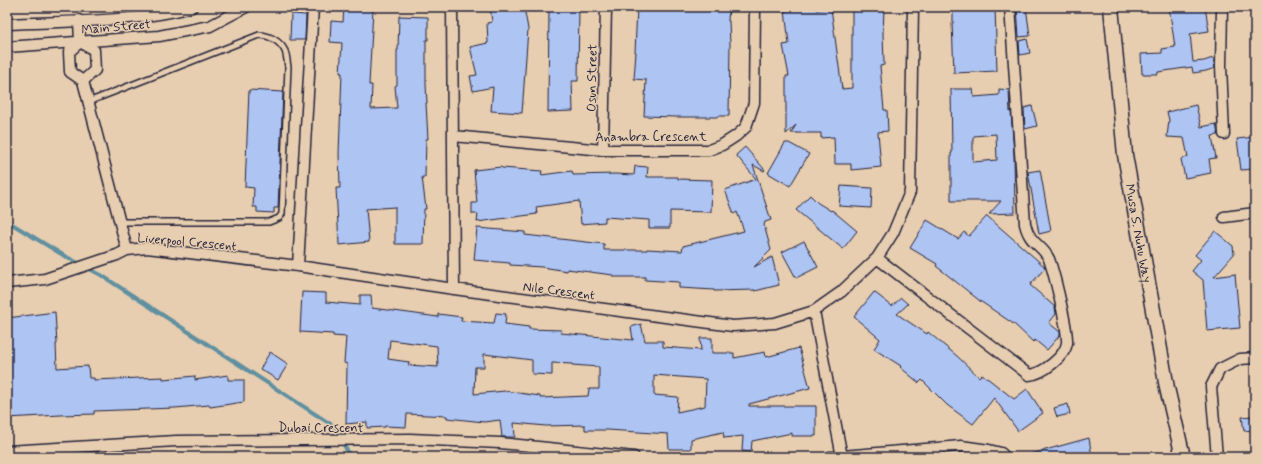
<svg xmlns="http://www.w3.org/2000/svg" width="1262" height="464" font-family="Mynerve,sans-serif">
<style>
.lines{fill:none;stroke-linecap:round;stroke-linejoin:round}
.stream{stroke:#6090a0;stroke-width:4}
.building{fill:#aec4f3;stroke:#22223b;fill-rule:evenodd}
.lane-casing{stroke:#22223b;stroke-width:8}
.street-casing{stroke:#22223b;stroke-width:13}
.secondary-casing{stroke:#22223b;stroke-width:17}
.lane{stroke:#e8ceb0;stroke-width:5}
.street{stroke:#e8ceb0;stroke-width:10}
.secondary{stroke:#e8ceb0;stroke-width:14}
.labels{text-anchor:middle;stroke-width:3;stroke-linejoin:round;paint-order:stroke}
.street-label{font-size:13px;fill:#22223b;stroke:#e8ceb0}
</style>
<rect width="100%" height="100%" fill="#e8ceb0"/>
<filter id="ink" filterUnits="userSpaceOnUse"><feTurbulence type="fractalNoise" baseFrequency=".025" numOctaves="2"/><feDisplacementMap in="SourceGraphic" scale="8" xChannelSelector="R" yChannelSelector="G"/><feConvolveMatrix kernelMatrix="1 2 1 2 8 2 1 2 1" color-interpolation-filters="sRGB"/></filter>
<g filter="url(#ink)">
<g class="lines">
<path class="stream" d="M7,221L63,255L101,275L332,425L351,457"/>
</g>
<path class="building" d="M344,7L373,9L369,85H372L371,109L397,108L395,86L397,85V50H398L399,16L428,17V40H426V84L427,103H426L428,139H426L425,177H422L426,209H424L423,244H395V207L366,209L369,242L339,245L336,188H340L339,153L342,73H340L342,43L330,42L331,21L343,22Z
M490,7H524L528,29L522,113L491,111L493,87L473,91L470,76L477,75L470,47L488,43L487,23L492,22Z
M549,7H579L578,81H572L573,111L548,112Z
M637,7H729L728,21H729L730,44L729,116H718V117H676L644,116L646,80L634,79L636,52H635Z
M816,7V10L831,8L842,89L852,88V9H884L883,33L884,65L880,66L884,110H887L888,131L878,132L881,167L851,170V164H835L834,137L821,138V133H791L796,125L786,134V76H789L783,45L789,44L785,11Z
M953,7H995L997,71L954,73L952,23H953Z
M1017,7H1026L1030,36L1019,37Z
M1169,7H1205L1209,31L1190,34L1193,62L1204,61L1213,58L1215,68L1206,71L1193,73L1192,67L1158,72V74H1142L1141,54L1162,53V49L1175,47Z
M291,14L306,15L305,40H290Z
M1027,39L1030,53L1020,55L1019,41Z
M951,89H973L974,97L999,95V89L1009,90L1010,112L1011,111L1014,154L1015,213L989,214L1001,201H951V153H952ZM996,134L997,160L973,162V138L974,137V136Z
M249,90L283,92L278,208H274V213L257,212V207H253L254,188L245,187Z
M1196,105L1201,127L1216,124L1218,135L1212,136L1216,158L1209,159L1211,173L1185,178L1181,159L1188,157L1184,138L1167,137L1169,120L1167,112Z
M1032,106L1037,126L1025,129L1024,108Z
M1255,137V169L1241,170L1237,139Z
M785,143H789L809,154L790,186L768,173Z
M745,147L765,170L764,171L753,165L771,220L765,222L764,225L771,250L754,267L772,257L779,285L755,291V290L714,291V290L679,288V282L645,280V277H613V275L567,269V271L542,267L510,265V263L474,260L477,228L525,232V235L604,244V250H647V249L682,251L683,246L744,231L737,212L734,214L725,190L756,179L736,155Z
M635,166L648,167L647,177H678V179L712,180L711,212L670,211V228H649V220L605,217V222L581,224L579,201L536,207L537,214L477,222L478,214H472V203H477L474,170L501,167L502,168L542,171L541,175L572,171L573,175L615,174L634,175Z
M1040,170L1051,231L1039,234L1028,172Z
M841,186L872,188L871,208L839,206Z
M810,195L818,203L831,211L832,210L857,231L843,249L796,210Z
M987,216L1044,266L1045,268L1030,285L1055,307L1056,314L1049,323L1060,332V335L1047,350L1035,340L1033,342L1015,325L980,301L955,281L936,266L937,264L910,248L927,220L958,239L964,232L969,236Z
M1215,231L1233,246L1234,254L1214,277L1235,274L1240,328L1207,331L1203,280L1192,271L1201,260L1195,255Z
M804,241L818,267L796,278L782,252Z
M302,292L326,293V302L360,305V295H371L372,308L438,317V314L462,317L461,321L494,323L496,313L506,314L505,324L529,327V329L562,330L561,333L633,340L631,327L641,324L645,341H663V347L701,350L700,338H712V353H734V358L765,352L766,357L799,348L810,388L749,404V406H816V436H792V433L752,441L751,452L742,451L743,436L724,438L723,432L691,439V449H669L668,434L608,430H585V425L546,426L514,423L515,437H502L500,420L484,422L447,418V416L407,414L406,427L385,426V427L367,428V422L346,424L347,364L344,363L346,337L333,336V334L300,332ZM390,340L437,346L438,367L408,365L409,362L388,359ZM484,354L532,360V374L552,375V363L572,364V365L599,367V389H589L588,396L540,398V396L505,391L474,394L475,367H484ZM654,375L706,379L705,406L677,412L678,397L654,395Z
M874,292L892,306L901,298L908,304L897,314L927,334L928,332L957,356L979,377L982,374L1014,399L1027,389L1043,413L1018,431L994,398L973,424L947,405L922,380L919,383L900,367L901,366L874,349L880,339L854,317Z
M55,312L57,344H56L57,368L88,366L89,378H94V380L163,377V379L195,376V380L228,375V380H244V402L210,407L209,405L175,408L94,411V414L61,415L7,418V318Z
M270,352L288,364L278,380L260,369Z
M1068,404L1070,414L1057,417L1054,408Z
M1252,416L1254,430L1244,431L1242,417Z
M1089,438L1092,457H1031V454Z"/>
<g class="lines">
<g class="lane-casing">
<path id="lane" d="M88,102L259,35C269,35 280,41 285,51C287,56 287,62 288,67L282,214L279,218L269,222H120"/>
</g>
<g class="street-casing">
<path id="street" d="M452,7L454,289
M1222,7L1221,66L1224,134
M79,20L80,42
M7,24C67,21 134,23 192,7
M80,42L94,50L95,70L83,81L70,72L69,52Z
M7,47L159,36L210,26L246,7
M83,81L127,250
M453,136L603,150H709L722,145L736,136L746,127L754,103L755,7
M603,150L606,7
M1224,217L1255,213
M877,258L1029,375C1042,374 1065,357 1067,343C1068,329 1054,273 1049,259C1042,244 1030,245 1025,224L1010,7
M298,266L313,7
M7,283L45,279L117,255L127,250L147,248L298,266L454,289L733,326L775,323L814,311L841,292L877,258L893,233L910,192L913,7
M814,311L842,457
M7,451L176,441L410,439L500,443L634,457
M830,457L961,446L989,450L1001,453L1005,457
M1217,457L1211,387L1220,369L1240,359L1255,358"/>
</g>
<g class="secondary-casing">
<g id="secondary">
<path id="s1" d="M1111,7L1125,155L1167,388L1183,457"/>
</g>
</g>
<use href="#lane" class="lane"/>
<use href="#street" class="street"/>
<use href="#secondary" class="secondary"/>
</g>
</g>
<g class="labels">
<g class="street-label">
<text transform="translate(116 26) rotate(-5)" y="5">Main Street</text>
<text transform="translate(591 78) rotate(-89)" y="5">Osun Street</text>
<text x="651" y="141">Anambra Crescent</text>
<text dy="5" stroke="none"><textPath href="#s1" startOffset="228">Musa S. Nuhu Way</textPath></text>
<text transform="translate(187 241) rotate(5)" y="5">Liverpool Crescent</text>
<text transform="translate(559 290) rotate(7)" y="5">Nile Crescent</text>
<text x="321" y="432">Dubai Crescent</text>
</g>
</g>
<rect width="1262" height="464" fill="none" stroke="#e8ceb0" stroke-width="24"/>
<rect x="12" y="12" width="1238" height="440" fill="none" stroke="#22223b" stroke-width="1.5" filter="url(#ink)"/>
</svg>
